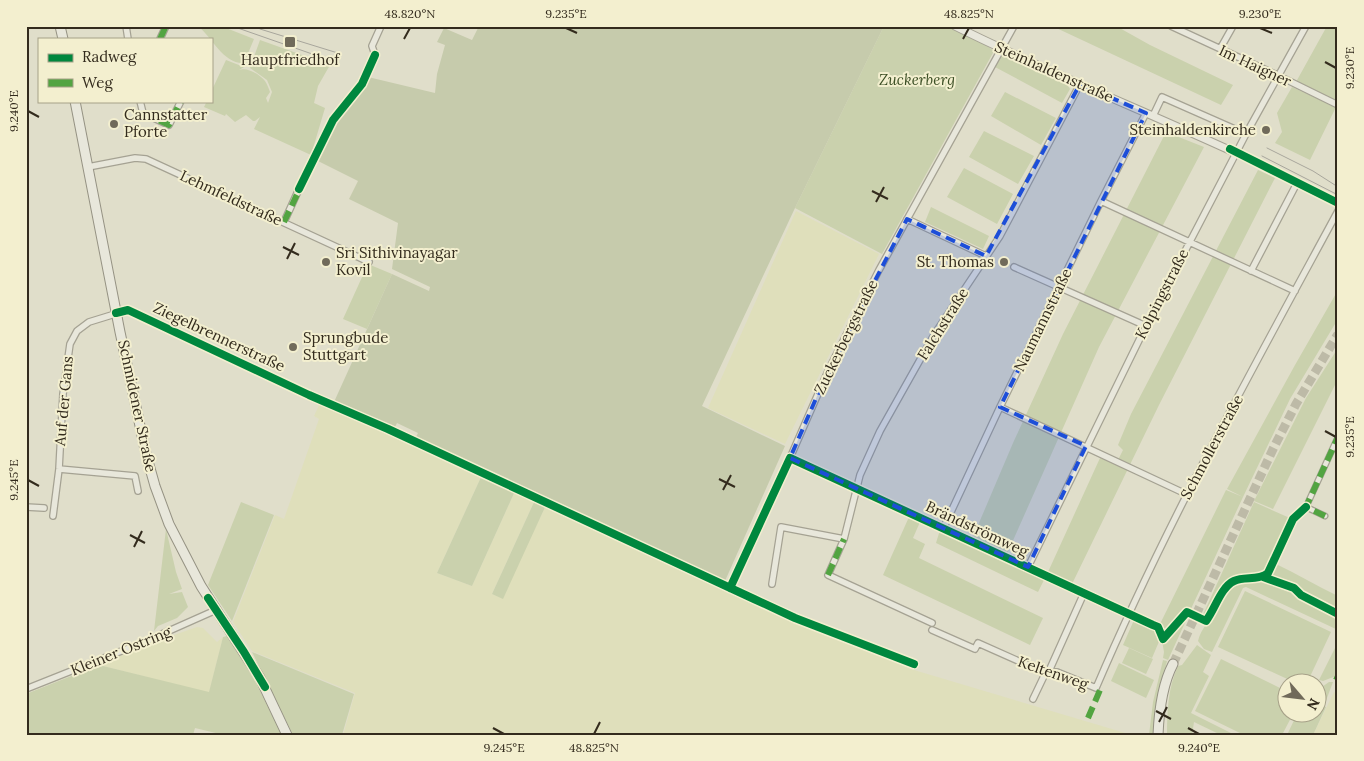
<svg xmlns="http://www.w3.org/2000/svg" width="1364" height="761" font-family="Lora,serif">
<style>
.farmland{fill:#dfdfbb}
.green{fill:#cad1ad}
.cemetery{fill:#c6cbac}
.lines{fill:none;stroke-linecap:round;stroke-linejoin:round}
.secondary-tunnel{stroke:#bdbaa7;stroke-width:9;stroke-dasharray:9 4.5;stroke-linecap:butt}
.pedestrian-casing{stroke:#a5a293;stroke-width:7}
.minor-casing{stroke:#a5a293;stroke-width:8}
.tertiary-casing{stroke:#a5a293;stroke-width:9}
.secondary-casing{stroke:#959283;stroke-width:11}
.pedestrian{stroke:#e8e7db;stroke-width:4.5}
.minor{stroke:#e8e7db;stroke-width:5.5}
.tertiary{stroke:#e8e7db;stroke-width:7}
.secondary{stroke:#e8e7db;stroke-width:9}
.tram{stroke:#a8a69c;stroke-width:1}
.quiet{stroke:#52a441;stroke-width:6;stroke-dasharray:12 6;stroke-linecap:butt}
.cycleway-casing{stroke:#f3efcf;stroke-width:11}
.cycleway{stroke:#00873e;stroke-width:8}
.marked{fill:#1d4ed8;fill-opacity:0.2;stroke:#1d4ed8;stroke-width:4;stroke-dasharray:10 6;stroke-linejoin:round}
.ticks{fill:none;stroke:#332b1d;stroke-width:2}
.poi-dot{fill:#706a5a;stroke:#f3efcf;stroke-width:2}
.labels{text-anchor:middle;stroke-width:4;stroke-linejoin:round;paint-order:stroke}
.poi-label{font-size:15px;fill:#332b1d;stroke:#f3efcf;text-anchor:start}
.street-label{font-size:15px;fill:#332b1d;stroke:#f3efcf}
.park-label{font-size:15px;font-style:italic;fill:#3b4e24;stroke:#f3efcf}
.neatline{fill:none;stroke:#332b1d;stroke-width:2}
.ticks-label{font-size:12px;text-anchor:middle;fill:#332b1d}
</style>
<rect width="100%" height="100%" fill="#e0deca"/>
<path class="farmland" d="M796,211L879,254L785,444L708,408Z
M321,401L482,475L437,573L472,586L515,491L535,500L492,594L502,598L546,505L635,547L914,670L1132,735H343L355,693L252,651L233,622L275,515L284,519L319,419L314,416Z
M197,627L203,628L217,642L223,637L209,693L99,665L145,645Z
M1334,692L1338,694V735H1313Z"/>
<path class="green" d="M198,26H221L254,39L244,63C223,64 212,37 198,26Z
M884,26H947L986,45L994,51L882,254L795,208Z
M1052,26H1116L1150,45L1233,85L1221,105Z
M1327,26H1338V102L1296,82Z
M260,40L330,65L318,86L314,103L325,108L311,155L254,129L260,117L255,121H253L246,115L235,122L226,114L225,116L204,107L207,101H211V92L226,60L244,67L239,70C247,67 259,74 265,81C267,84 269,89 270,92L266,98L268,103L272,92L267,80L250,68Z
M1002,54L1066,83L1070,89L1062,103L995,67Z
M1292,87L1336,107L1310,160L1275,143L1282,132L1277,113Z
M1005,92L1056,118L1041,145L991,116Z
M984,131L1034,156L1018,184L969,157Z
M1166,132L1204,147L1099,347L1007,554L973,537L1013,443L1063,334Z
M964,168L1013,194L997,224L947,197Z
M1258,170L1275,178L1159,405L1072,584L1048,572L1100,458L1116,464L1123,450L1118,445L1131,414Z
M931,207L989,236L983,249L925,222Z
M368,264L392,274L367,329L343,319Z
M1338,290V319L1290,399L1243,497L1227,489L1295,365Z
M1338,348V379L1273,509L1254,501L1306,398Z
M482,475L515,491L472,586L437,573Z
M1226,490L1243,497L1190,611H1186L1164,635L1161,631L1160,624Z
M535,500L546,505L503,599L492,594Z
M241,502L274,515L232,621L208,585Z
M1254,502L1292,519L1268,571L1257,577L1242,578L1229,582L1224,587L1210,615L1205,618L1202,617Z
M909,517L920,522L913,538L925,544L919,558L1043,618L1030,645L883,575Z
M166,529L176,572L182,589L169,594L182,592L188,607L177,618L158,626L154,631Z
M940,530L1044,580L1038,592L936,543Z
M1276,564C1297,574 1317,586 1338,596V630L1246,587L1243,588L1212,652L1204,649L1198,641C1201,628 1210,621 1216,610C1221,600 1223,586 1235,582C1254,575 1263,586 1276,564Z
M1245,591L1331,632L1307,683H1296L1218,647Z
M1187,613L1189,614L1168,660L1163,658L1164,652L1162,641Z
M1134,620L1151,627L1161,637L1152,658L1123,645Z
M227,636L255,681L282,735H224L195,728L193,735H26V694L99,665L209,692L223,637Z
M1338,642L1336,676L1323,681L1319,680Z
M1197,645L1211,655L1203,672L1209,676L1191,713L1235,735H1221L1194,722L1192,735H1167C1167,712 1168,687 1178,666L1182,665Z
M1129,648L1153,659L1146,674L1122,663Z
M252,652L354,694L342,735H293Z
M1221,659L1286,691V714H1293L1282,735H1244L1195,711Z
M1163,660L1167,661L1160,691L1157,735H1149L1153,702Z
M1119,663L1154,680L1146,698L1111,681Z
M1329,682H1333L1324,706L1326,707L1313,735H1287L1297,714H1316L1317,708L1323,695L1319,689Z"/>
<path class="cemetery" d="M479,26H884L795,208L702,406L785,446L725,581L641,542H637L441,449L416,437L418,433L397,423L394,429L334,402L392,274L429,291L430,287L392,269L398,223L349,199L358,181L316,160L338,116L363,86L368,77L435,93L437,74L445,45L437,42L444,28L472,40Z"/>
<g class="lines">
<path class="secondary-tunnel" d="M1173,664L1274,447L1296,404L1338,334"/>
<g class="pedestrian-casing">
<path id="pedestrian" d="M1325,516L1306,507L1338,437"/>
</g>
<g class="minor-casing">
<path id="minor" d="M126,26L128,39
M1014,26L879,270L828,371L790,458L1153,625
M1171,26L1279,76L1338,105
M160,39L166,26
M1220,49L1233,26
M375,55L372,46L381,26
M140,101L143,113L169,125L181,101
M1153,116L1162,97L1246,134
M88,167L135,158L146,159L369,262
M1101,201L1295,291
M907,219L986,256
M284,222L299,189
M1014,267L1146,326
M1251,271L1297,183
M1000,407L1186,494
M59,469L135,476L138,491
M26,507L44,508
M53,516L59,469L63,394L70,344L77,331L89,322L128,310L309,395
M943,529L1000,407L1101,201L1146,113
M1028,567L1146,326L1246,134L1306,26
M772,584L781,527L844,539
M932,623L828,575L844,539L860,475L880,431L934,335L1000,236L1080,84
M932,630L975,649L978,643L1043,672H1057L1096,688C1166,524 1253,368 1338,211
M26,689L144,642L216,610
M1033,699L1044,676L1049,671L1084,593"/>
</g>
<g class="tertiary-casing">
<path id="tertiary" d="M955,26C1081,89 1213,137 1338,203"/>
</g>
<g class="secondary-casing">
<path id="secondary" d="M60,26L63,39
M75,101L120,332L146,454L155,486L169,524L201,586L260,678L287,735
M1158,735C1159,711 1162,685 1173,664"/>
</g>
<use href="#pedestrian" class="pedestrian"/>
<use href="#minor" class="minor"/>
<use href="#tertiary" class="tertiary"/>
<use href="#secondary" class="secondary"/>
<path class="tram" d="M232,26L338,63
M260,29L341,54
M1267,148L1313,171L1338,187
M1262,156L1338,195"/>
<path class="quiet" d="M160,39L166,26
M143,113L169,125L181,101
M284,222L301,186
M1325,516L1306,507L1338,437
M828,575L844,539
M1336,680L1338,676
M1088,718L1100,690"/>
<g class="cycleway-casing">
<path id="cycleway" d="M1230,149L1338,203
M299,189L333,120L362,84L375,55
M116,313L128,310L309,395L388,429L754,599L795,618L914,664
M1263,577L1294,588L1301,595L1338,614
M730,588L790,458L1153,625L1158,627L1163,639L1187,612L1206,621C1215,609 1221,587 1234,581C1245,576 1258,581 1268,573L1293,519L1306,507
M208,598L244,652L265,687"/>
</g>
<use href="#cycleway" class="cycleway"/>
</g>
<path class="marked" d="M1080,84L1146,113L1000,407L1086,446L1028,567L790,458L828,371L907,219L986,256Z"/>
<path class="ticks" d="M566,28L577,33M1260,28L1272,33M404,39L410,28M963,39L969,28M1325,62L1336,68M28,111L39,117M872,191L888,199M876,202L884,187M283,247L299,255M287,259L295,243M1325,431L1336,437M719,479L735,487M28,480L39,486M723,490L731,475M130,535L145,543M134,547L142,531M1156,711L1171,719M1159,722L1167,707M493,728L504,734M1188,728L1199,734M594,734L600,722"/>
<g class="poi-dot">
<rect x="284" y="36" width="12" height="12" rx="2.5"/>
<circle cx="114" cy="124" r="5"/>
<circle cx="1266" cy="130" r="5"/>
<circle cx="326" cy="262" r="5"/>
<circle cx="1004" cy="262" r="5"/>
<circle cx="293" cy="347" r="5"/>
</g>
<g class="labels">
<g class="poi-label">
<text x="290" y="65" text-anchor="middle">Hauptfriedhof</text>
<text x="124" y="120">Cannstatter<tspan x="124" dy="17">Pforte</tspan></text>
<text x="1256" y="135" text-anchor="end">Steinhaldenkirche</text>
<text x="336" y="258">Sri Sithivinayagar<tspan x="336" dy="17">Kovil</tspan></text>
<text x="994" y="267" text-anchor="end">St. Thomas</text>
<text x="303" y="343">Sprungbude<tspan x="303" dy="17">Stuttgart</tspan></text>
</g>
<g class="street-label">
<text transform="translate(1255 66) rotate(25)" y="5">Im Haigner</text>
<text transform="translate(1054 72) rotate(24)" y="5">Steinhaldenstraße</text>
<text transform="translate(231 198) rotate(25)" y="5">Lehmfeldstraße</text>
<text transform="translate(1162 294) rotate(-63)" y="5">Kolpingstraße</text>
<text transform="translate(1043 320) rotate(-64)" y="5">Naumannstraße</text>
<text transform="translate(943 324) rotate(-58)" y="5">Falchstraße</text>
<text transform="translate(219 337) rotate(25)" y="5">Ziegelbrennerstraße</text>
<text transform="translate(846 337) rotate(-64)" y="5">Zuckerbergstraße</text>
<text transform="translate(64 401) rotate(-85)" y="5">Auf der Gans</text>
<text transform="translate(137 406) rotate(78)" y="5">Schmidener Straße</text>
<text transform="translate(1212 447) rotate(-62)" y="5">Schmollerstraße</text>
<text transform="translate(977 529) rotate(25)" y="5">Brändströmweg</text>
<text transform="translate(121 651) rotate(-22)" y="5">Kleiner Ostring</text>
<text transform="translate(1053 673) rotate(19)" y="5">Keltenweg</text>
</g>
<g class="park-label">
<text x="917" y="85">Zuckerberg</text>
</g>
</g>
<rect width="1364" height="761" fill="none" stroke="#f3efcf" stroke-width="55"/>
<rect x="38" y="38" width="175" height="65" fill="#f3efcf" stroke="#a6a188"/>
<rect x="48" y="54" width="25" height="8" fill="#00873e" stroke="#a6a188"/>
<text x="82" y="62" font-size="15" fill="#332b1d">Radweg</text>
<rect x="48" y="79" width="25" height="8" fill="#52a441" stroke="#a6a188"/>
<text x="82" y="88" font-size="15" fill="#332b1d">Weg</text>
<g transform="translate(1302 698) rotate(118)"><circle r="24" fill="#f3efcf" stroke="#a6a188"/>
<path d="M0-4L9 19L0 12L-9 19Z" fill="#706a5a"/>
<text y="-8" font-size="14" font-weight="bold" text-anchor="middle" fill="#332b1d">N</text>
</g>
<rect x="28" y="28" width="1308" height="706" class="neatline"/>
<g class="ticks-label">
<text x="410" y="18">48.820°N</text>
<text x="566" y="18">9.235°E</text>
<text x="969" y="18">48.825°N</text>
<text x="1260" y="18">9.230°E</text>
<text transform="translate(1350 68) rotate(-90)" y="4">9.230°E</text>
<text transform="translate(14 111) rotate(-90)" y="4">9.240°E</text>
<text transform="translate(1350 437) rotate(-90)" y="4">9.235°E</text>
<text transform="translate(14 480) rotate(-90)" y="4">9.245°E</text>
<text x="504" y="752">9.245°E</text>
<text x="594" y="752">48.825°N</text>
<text x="1199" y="752">9.240°E</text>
</g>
</svg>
